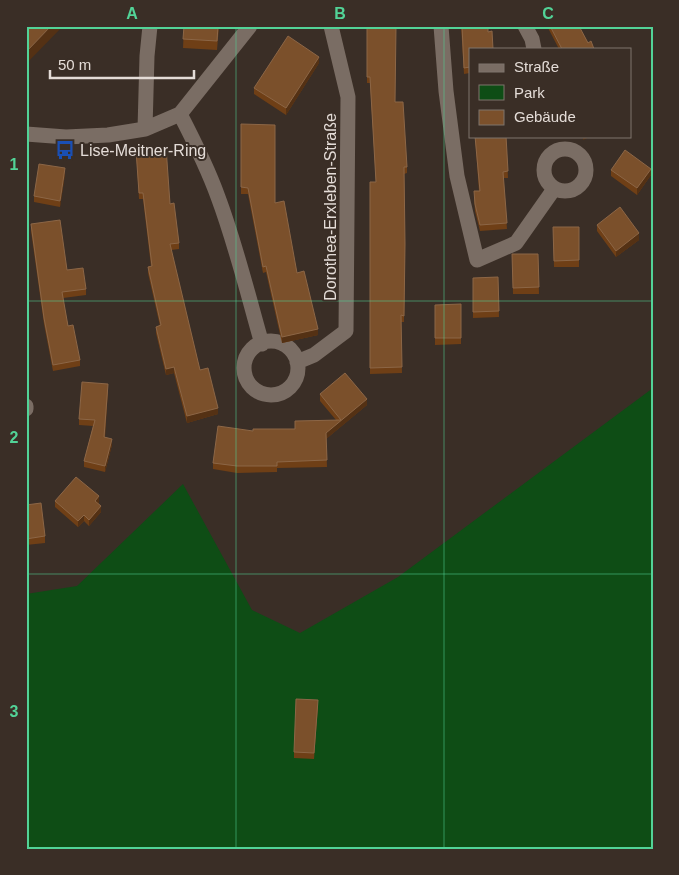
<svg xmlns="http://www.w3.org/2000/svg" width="679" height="875" font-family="Arial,sans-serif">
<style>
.green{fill:#0e4d15}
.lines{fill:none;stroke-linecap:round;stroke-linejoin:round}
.minor{stroke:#7a6d64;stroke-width:15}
.wall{fill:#6f3f16}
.shaded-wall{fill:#543114}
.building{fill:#7b502b;stroke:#8c6646}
.grid{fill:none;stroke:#52d397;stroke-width:1;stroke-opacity:0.55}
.labels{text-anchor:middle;stroke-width:4;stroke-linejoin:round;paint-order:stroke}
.poi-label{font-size:16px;fill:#e4dcd7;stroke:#3a2e26;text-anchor:start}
.street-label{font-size:16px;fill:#e4dcd7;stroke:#3a2e26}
.neatline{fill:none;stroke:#52d397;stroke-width:2}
.grid-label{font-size:16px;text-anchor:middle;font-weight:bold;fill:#52d397}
</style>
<rect width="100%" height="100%" fill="#3a2e26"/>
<path class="green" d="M653,388V849H26V594L77,586L183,484L252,610L300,633L398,577Z"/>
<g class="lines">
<path class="minor" d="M441,26L446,91L457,176L477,260L516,243L554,189
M525,26L532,39L534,49
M180,114C194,141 208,169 218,197C236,245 248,295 262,344
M145,129L147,56L150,26
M26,134L66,137L108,135L145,129L180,114L250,26
M544 170a21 21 0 1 1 42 0a21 21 0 1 1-42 0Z
M244 368a27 27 0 1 1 54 0a27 27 0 1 1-54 0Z
M297,362L314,355L346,331L348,97L331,26
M26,406V409"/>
</g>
<path class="wall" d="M184,26H219L217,50L183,48Z
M367,26L395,102L407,167V173L404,174L405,250L404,322H401L402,373L370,374V182H376L370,83H367Z
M461,26H488V32L470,49V76V73L464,74Z
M547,26H579L588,43L594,49H559Z
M319,63L286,115L254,94V88Z
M241,124L297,273L318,335L282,343L266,272L263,273L248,194H241Z
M475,136H506L508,178H503L507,229L480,231L475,211L474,197L479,191Z
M136,150L170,204L179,243V249L171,250L200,370L218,414L187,423L174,373L166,375L156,333V327L160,326L148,273V267L151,266L143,199H139Z
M611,170L651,175L637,195L611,176Z
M65,174L60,207L34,202V196Z
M31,224L67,270L86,289V295L63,298L68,326L80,360V366L53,371L44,324L31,231Z
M597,225L639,240L616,257L597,231Z
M553,227L579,260V267H554Z
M512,254H538L539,294H513Z
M498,277L499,317L473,318V278Z
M435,305L461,338V344L435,345Z
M108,390L105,437L112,445L105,472L84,467V461L93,426L79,425V419Z
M320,394L367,405L326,439L327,467L277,468V472L237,473L213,469V463L253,431L295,429L336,420L320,401Z
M55,501L99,503H98L101,512L89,526L84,521L78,527L55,507Z
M26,505L45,536V543L26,545Z
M318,706L314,759L294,758V752Z"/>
<path class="shaded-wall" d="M51,26H63L26,64V52Z
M319,57V63L286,115V108Z
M583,136H592L583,140Z
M65,168V174L60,207V201Z
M651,169V175L637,195V188Z
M639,233V240L616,257V251Z
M318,329V335L282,343V337Z
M174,367V373L166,375V369Z
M367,399V405L326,439V433Z
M218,408V414L187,423V416Z
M112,439V445L105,472V466Z
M99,496V503L95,507V501Z
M101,506V512L89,526V520Z
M84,515V521L78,527V521Z"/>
<path class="building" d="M26,26H51L26,52Z
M184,26H218L217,41L183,39Z
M367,26H396L395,102H403L407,167H404L405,244L404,316L401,315L402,367L370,368V182H376L370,77H367Z
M462,26H488V32L492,31L493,49H470V70V67L464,68Z
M550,26H579L588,43L591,41L594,49H562Z
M288,36L319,57L286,108L254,88Z
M241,124L275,125V203L284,201L297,273L304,271L318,329L282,337L266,266L263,267L248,188L241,187Z
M475,136H506L508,171L503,172L507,223L480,225L475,204L474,191H480Z
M166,147L170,204L174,203L179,243L170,244L200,370L208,368L218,408L187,416L174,367L166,369L156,327L161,325L148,267L152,266L143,193H139L136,150Z
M625,150L651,169L637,188L611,170Z
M39,164L65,168L60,201L34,196Z
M620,207L639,233L616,251L597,225Z
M60,220L67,270L83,268L86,289L62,292L68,326L73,325L80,360L53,365L44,318L31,224Z
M553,227H579V260L554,261Z
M512,254H538L539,287L513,288Z
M498,277L499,311L473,312V278Z
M461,304V338H435V305Z
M345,373L367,399L326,433L327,460L277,462V466H237L213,463L218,426L253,431V429H295V421L341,420L320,394Z
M82,382L108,384L104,437L112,439L105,466L84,461L95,420L79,419Z
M76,477L99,496L95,501L101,506L89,520L84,515L78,521L55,501Z
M41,503L45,536L26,539V505Z
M296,699L318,700L314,753L294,752Z"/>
<path class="grid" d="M236,26V849M444,26V849M26,301H653M26,574H653"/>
<defs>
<g id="bus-bare" transform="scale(1.5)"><path d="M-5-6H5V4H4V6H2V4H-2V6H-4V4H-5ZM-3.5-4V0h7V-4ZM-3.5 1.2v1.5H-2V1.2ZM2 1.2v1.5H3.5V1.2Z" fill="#1a4fb4" stroke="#3a2e26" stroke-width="2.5" paint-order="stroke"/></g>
</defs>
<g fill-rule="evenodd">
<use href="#bus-bare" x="65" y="150"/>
</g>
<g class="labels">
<g class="poi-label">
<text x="80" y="156">Lise-Meitner-Ring</text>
</g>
<g class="street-label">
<text transform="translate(330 207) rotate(-90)" y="6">Dorothea-Erxleben-Straße</text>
</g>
</g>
<rect width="679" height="875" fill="none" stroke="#3a2e26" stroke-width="55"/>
<rect x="469" y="48" width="162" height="90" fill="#3a2e26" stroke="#7e746d"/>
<rect x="479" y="64" width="25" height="8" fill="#7a6d64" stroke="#7e746d"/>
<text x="514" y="72" font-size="15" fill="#e4dcd7">Straße</text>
<rect x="479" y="85" width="25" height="15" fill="#0e4d15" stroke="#7e746d"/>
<text x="514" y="98" font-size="15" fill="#e4dcd7">Park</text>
<rect x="479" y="110" width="25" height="15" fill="#7b502b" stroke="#7e746d"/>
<text x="514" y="122" font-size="15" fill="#e4dcd7">Gebäude</text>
<path d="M50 70v8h144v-8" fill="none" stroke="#e4dcd7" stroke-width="2.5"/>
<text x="58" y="70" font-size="15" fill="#e4dcd7" stroke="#3a2e26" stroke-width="4" paint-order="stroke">50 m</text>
<rect x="28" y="28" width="624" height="820" class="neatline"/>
<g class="grid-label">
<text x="132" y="19">A</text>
<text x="340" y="19">B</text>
<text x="548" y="19">C</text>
<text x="14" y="170">1</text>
<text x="14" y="443">2</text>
<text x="14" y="717">3</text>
</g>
</svg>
